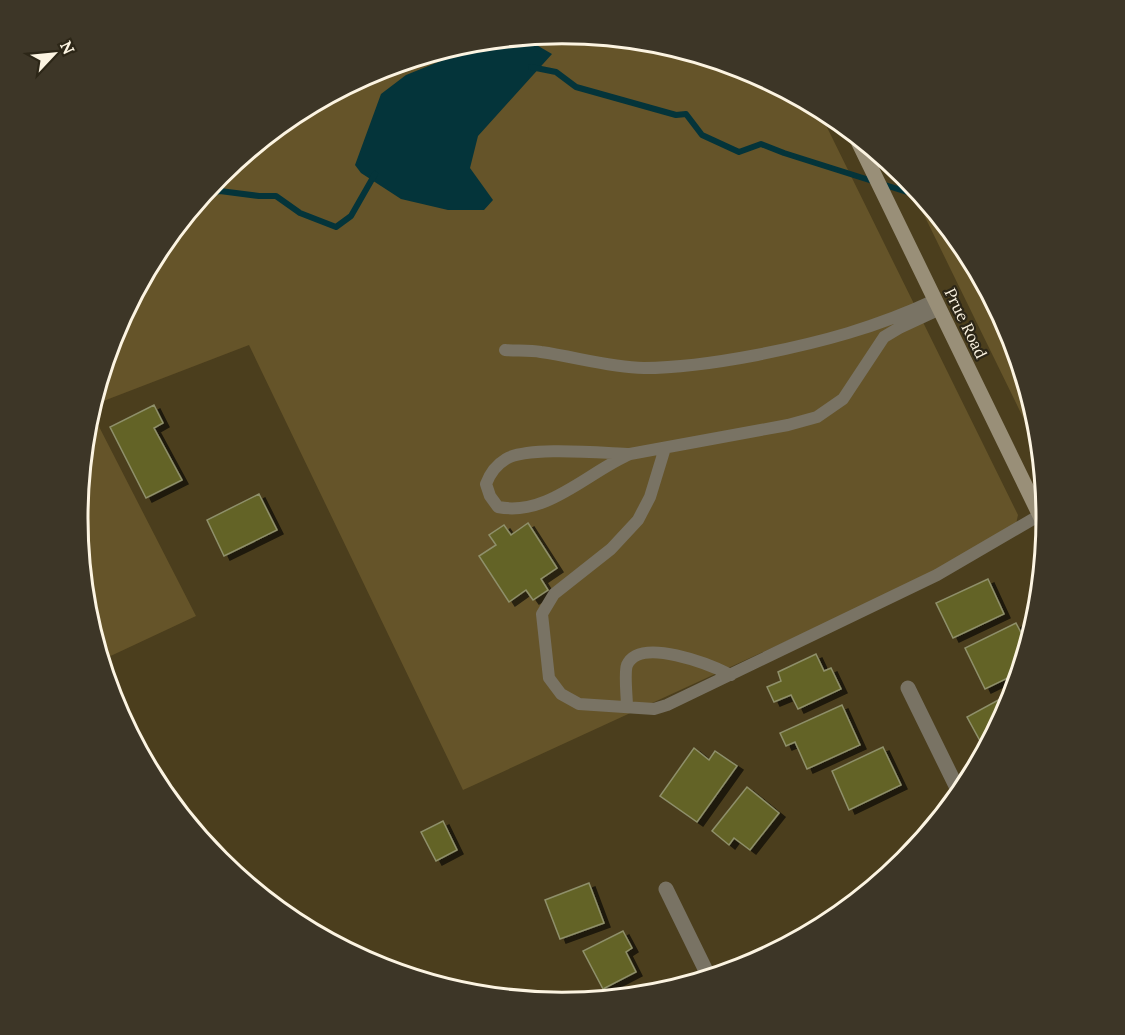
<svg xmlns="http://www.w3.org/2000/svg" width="1125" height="1035" font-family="Lora,serif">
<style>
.green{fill:#655429}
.water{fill:#04343a}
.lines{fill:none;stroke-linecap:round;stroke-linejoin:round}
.stream{stroke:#04343a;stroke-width:6}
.building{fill:#646326;stroke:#8f906b;stroke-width:1.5;filter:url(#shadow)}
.lane{stroke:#797364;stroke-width:12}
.street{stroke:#797364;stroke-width:15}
.secondary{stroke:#998f78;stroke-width:15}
.labels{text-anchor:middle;stroke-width:4.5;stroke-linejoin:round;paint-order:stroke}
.street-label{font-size:16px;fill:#fcf4e2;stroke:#2c2617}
.rim{fill:none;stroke:#fcf4e2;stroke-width:3}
</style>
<defs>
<filter id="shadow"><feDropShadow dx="6" dy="4" stdDeviation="0" flood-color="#0009"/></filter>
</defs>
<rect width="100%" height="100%" fill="#4b3e1d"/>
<path class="green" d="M563,33L657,42L748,70L817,107L1018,515L1013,537L463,790L249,345L93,405L115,332L160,248L220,175L294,114L377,70L468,42Z
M904,174C975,248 1031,351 1041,454Z
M91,411L196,616L102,660L87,612L78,517L87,423Z"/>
<path class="water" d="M501,39L533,43L552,54L478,136L470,168L493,200L484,210H448L401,199L361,173L355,165L381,94L406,75L493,40Z"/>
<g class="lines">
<path class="stream" d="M531,67L556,72L576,87L676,115L686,114L702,135L739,152L761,144L784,153L923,197
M204,194L220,191L259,196H276L300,213L336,227L351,216L375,174"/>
</g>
<path class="building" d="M154,405L163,423L154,428L182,480L146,498L110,427Z
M259,494L277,530L224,556L207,520Z
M528,523L557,568L541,579L548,590L533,600L526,590L509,602L479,556L496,545L489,535L504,525L511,535Z
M988,579L1004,614L953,638L936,603Z
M1016,623L1028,646L1020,672L985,689L965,648Z
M816,654L824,671L831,668L841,689L798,709L791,695L774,702L767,687L781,681L778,672Z
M1013,692L1010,703L985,750L967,717Z
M842,705L860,745L807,769L795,742L786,746L780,733Z
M883,747L901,785L849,810L832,771Z
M694,748L709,760L715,751L737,766L697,822L660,796Z
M747,787L779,813L750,850L734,838L729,845L712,831Z
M443,821L457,850L436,861L421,832Z
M589,883L604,923L560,939L545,900Z
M623,931L632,948L626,952L636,972L603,989L583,951Z"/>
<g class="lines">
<path class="lane" d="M505,350C516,351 529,350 541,352C576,357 609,367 644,368C682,368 720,362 757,355C822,342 875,328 935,300
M665,448L650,497L638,520L611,549L554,594L542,614L549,678L561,694L579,704L654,709L667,705L937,575L1040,515
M630,454C602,453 527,446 506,459C496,465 490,473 486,484L490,496L498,507C547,517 588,472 630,454L788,425L817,417L843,399L884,337L899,328L940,309
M627,707C627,697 624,673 627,665C640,636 711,665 731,675"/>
<path class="street" d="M908,688L960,794
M666,889L709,977"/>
<path class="secondary" d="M854,133L1046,528"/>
</g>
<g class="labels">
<g class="street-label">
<text transform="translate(966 323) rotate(64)" y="6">Prue Road</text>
</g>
</g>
<path d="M0 0H1125V1035H0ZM88 518a474 474 0 1 1 948 0a474 474 0 1 1-948 0Z" fill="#3d3627" fill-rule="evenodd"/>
<path class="rim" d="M88 518a474 474 0 1 1 948 0a474 474 0 1 1-948 0Z"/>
<g transform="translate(54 54) rotate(64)" stroke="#2c2617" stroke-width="4.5" paint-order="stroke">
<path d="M0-4.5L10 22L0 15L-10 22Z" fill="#fcf4e2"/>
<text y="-9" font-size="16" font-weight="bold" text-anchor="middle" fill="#fcf4e2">N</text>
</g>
</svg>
